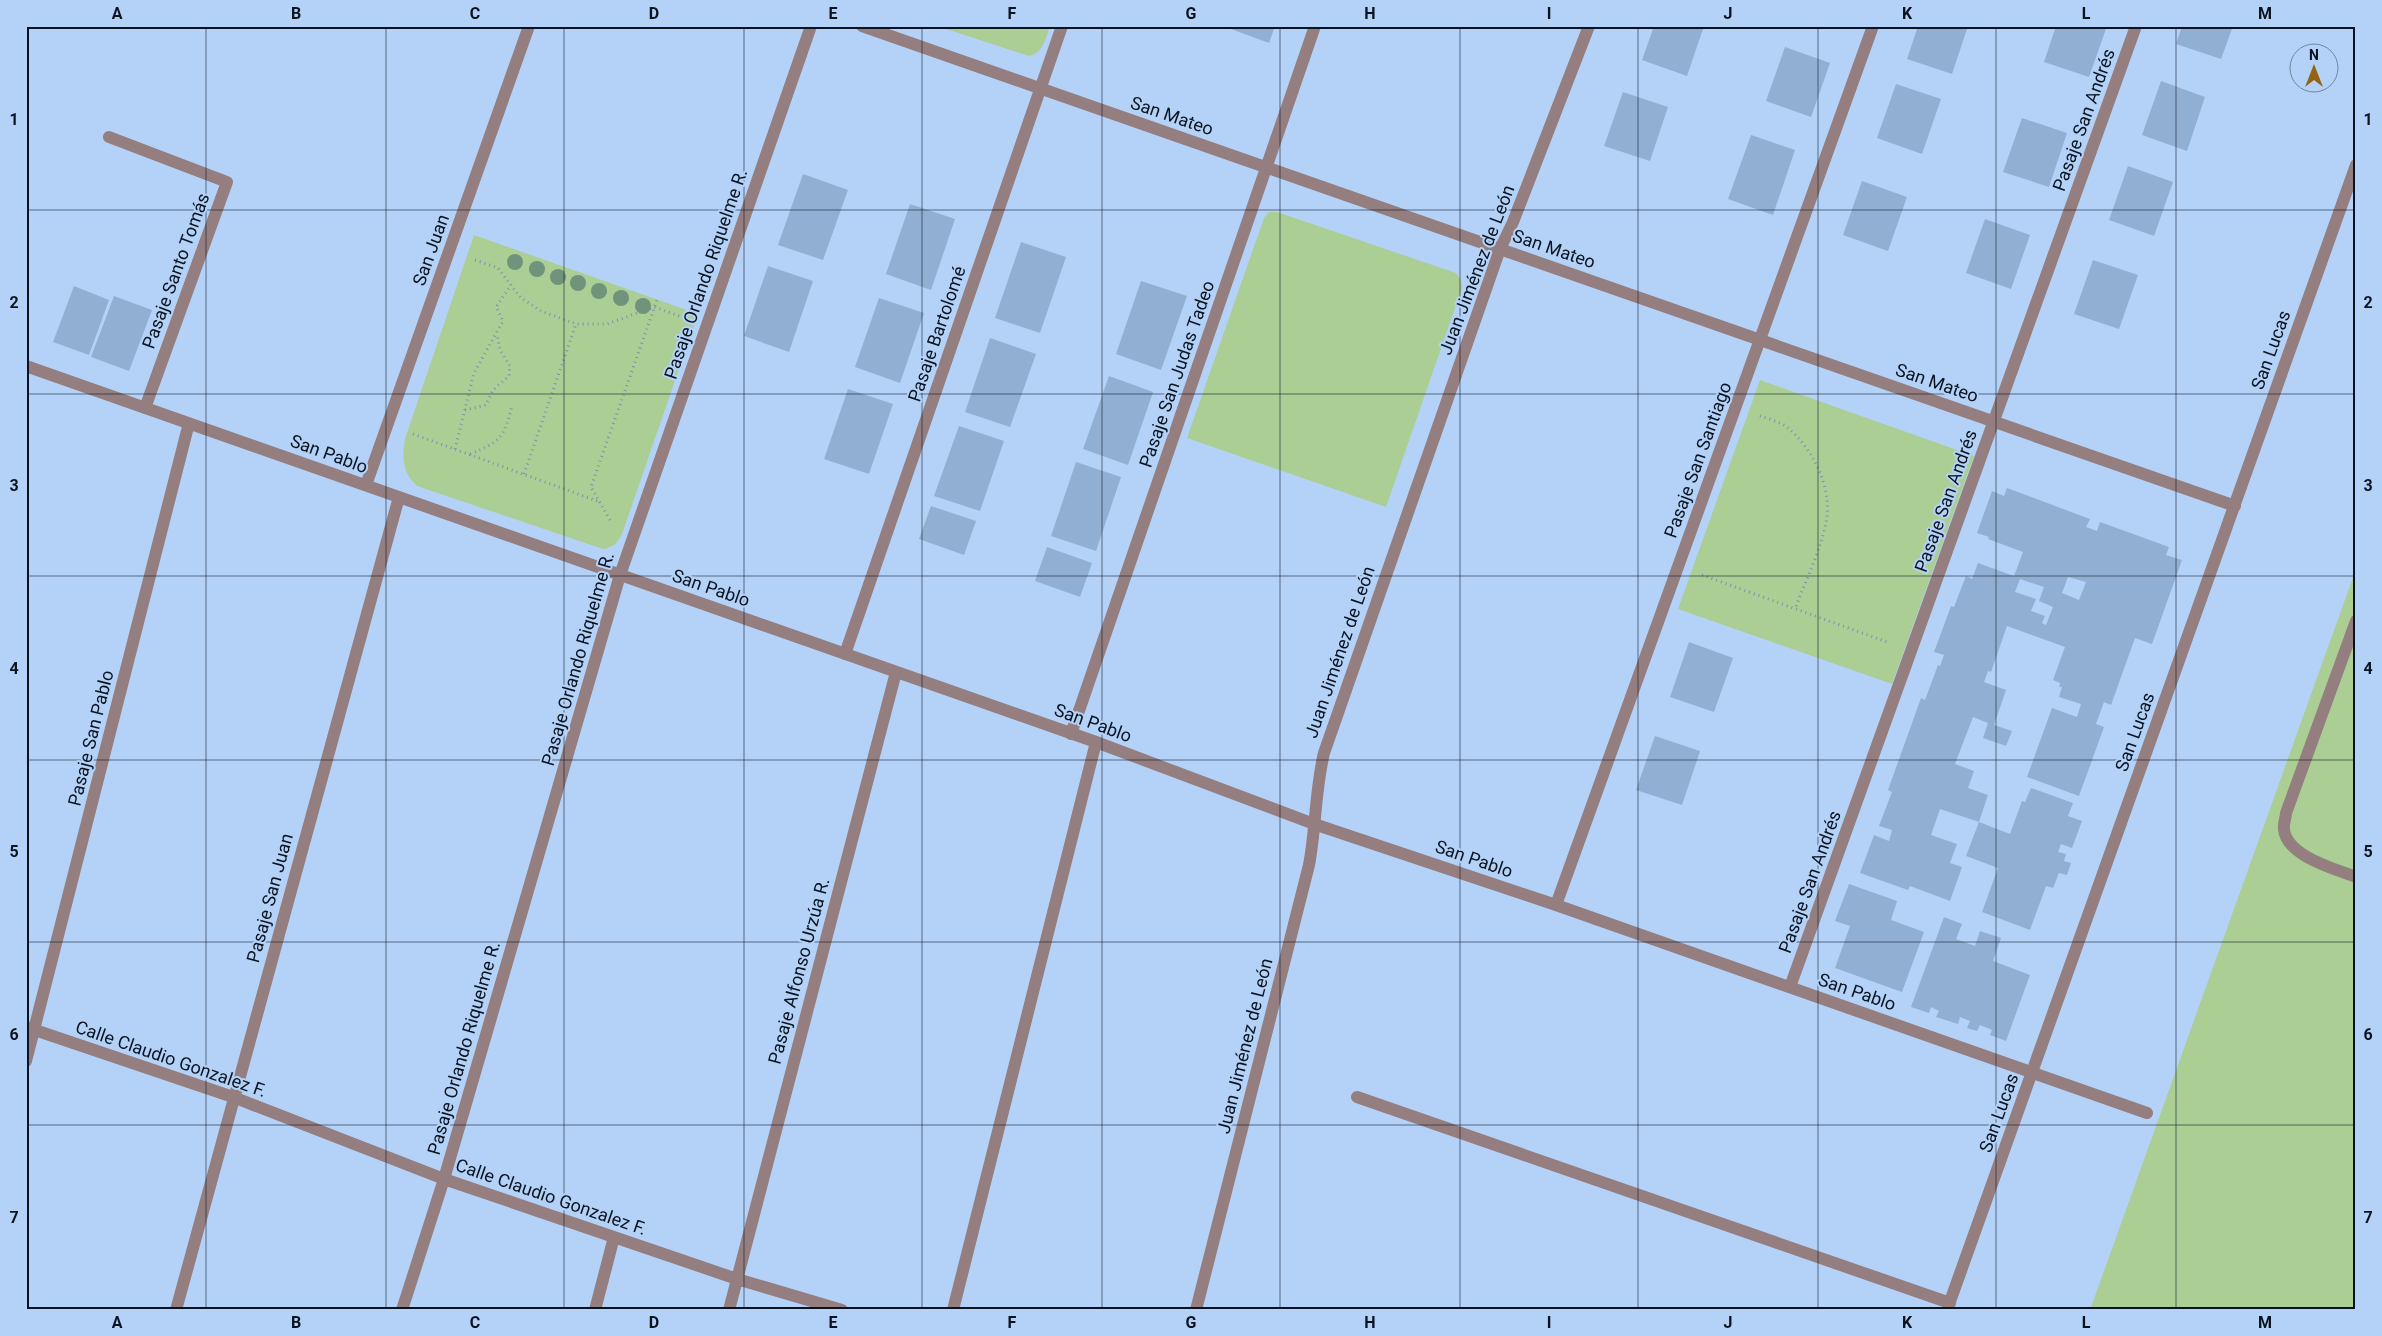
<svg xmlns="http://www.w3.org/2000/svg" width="2382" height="1336" font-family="Roboto,sans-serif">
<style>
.green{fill:#abce95}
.building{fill:#91afd2;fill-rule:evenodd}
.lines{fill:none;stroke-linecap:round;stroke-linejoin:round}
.path{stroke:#7b93b0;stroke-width:3;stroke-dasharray:1 4;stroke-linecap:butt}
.service{stroke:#947e7f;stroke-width:12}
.minor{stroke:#947e7f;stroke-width:12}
.tree{fill:#70937c}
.grid{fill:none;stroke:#0a1421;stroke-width:1;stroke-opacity:0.55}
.labels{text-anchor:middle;stroke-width:4;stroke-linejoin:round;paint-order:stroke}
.street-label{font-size:18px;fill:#0a1421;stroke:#b4d2f7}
.neatline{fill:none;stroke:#0a1421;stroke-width:2}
.grid-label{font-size:16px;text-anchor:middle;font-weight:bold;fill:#0a1421}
</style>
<rect width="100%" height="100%" fill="#b4d2f7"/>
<path class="green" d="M937,26H1050C1046,38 1043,53 1029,56Z
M1269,212H1277L1456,273L1461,280L1462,288L1386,507L1187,438L1264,218Z
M474,235L698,314L622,534C617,543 614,547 603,549L417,486C402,472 402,459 405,439Z
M1760,380L1974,456L1892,684L1678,609Z
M2356,569V1310H2090Z"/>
<path class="building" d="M1223,26H1275L1269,43Z
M1654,26H1704L1687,76L1642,60Z
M1918,26H1968L1952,74L1907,59Z
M2056,26H2107L2089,77L2044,62Z
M2182,26H2233L2221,59L2176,44Z
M1785,47L1830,63L1811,117L1766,101Z
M2161,81L2205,97L2187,151L2142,135Z
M1896,84L1941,99L1922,154L1877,138Z
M1623,92L1668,107L1650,161L1604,146Z
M2022,118L2067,133L2049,187L2003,172Z
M1751,135L1795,150L1773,215L1728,199Z
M2128,166L2173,182L2154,236L2109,220Z
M803,174L848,190L823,260L778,245Z
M1862,181L1907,197L1888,251L1843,235Z
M910,204L955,219L931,290L886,274Z
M1985,219L2030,235L2011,289L1966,273Z
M1021,242L1066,257L1040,333L995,318Z
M2093,260L2138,275L2119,329L2074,314Z
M768,266L813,281L789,352L744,336Z
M1141,281L1187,296L1161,370L1116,354Z
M74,286L109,300L89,355L53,342Z
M114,296L152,310L129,371L91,357Z
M879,298L924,313L900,383L855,367Z
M990,338L1036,354L1010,427L965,412Z
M1109,376L1153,392L1128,465L1083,449Z
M848,389L893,404L869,474L824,459Z
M959,426L1004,441L980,511L934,496Z
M1076,462L1121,477L1096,551L1051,536Z
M2007,488L2090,519L2086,527L2097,531L2100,522L2169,547L2166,555L2182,560L2152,644L2135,638L2111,705L2104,702L2096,724L2104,727L2079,796L2027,777L2052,708L2077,717L2081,704L2059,697L2062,687H2059L2060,683L2053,680L2065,647L2007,626L1991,672L1988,671L1984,682L2006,690L1994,725L2012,731L2006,746L1983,738L1988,723L1973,717L1955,764L1974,771L1968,788L1988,795L1979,822L1940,809L1931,835L1957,844L1950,863L1962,867L1950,901L1910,886L1908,890L1860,873L1874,835L1889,841L1892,830L1879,826L1892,792L1888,790L1921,698L1925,700L1938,665L1940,666L1944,655L1934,652L1951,606L1954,607L1966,576L1972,579L1978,563L2014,576L2023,552L1988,539L1989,537L1977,533L1992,491L2004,496ZM2068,577L2086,582L2079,600L2062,593ZM2020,579L2044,587L2039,601L2053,607L2046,625L2042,623L2045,616L2031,611L2036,599L2015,592Z
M931,506L976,521L964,555L919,539Z
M1047,547L1092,563L1080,597L1035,581Z
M1689,642L1733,658L1714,712L1670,697Z
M1655,736L1700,751L1682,805L1636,790Z
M2031,788L2073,803L2068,816L2082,821L2072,848L2061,844L2058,852L2066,854L2064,861L2071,863L2067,875L2059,873L2053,888L2046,886L2030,930L1982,912L1998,868L1966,856L1979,822L2010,834L2022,801L2025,802Z
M1849,884L1897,901L1891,920L1924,932L1902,992L1835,968L1850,926L1835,921Z
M1944,917L1962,924L1956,939L1975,946L1980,931L2001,938L1993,961L2030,975L2006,1041L1990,1035L1992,1030L1980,1025L1977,1031L1967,1028L1970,1021L1960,1017L1958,1024L1936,1017L1939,1011L1931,1007L1929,1013L1911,1007Z"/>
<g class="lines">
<path class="path" d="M475,260L498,268L521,298L541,311L576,324H607L654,307L682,317
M465,410L486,405L493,390L509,376L510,366L500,350L497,334
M1760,416C1769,419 1781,422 1788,428C1812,448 1831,485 1827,517C1822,548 1806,579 1795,609
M413,434L600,502
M455,449L474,373L503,321L496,307L511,285
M470,454C500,442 504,438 512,406
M524,474L576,324
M610,520L591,487L657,300
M1702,575L1887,642"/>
<path class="service" d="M2356,621L2286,813C2286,818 2283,824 2284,829C2286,856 2335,869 2356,877"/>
<path class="minor" d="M862,26L2235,506
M109,137L227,182L145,408
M26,366L1096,742L1314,824L1556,905L2147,1113
M366,485L529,26
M845,654L1062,26
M1071,734L1315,26
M1556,905L1873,26
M1790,987L2136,26
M26,1027L233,1097L444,1179L737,1279L842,1310
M26,1061L189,423
M1357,1097L1950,1303
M176,1310L399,497
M402,1310L444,1179L620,575L811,26
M595,1310L614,1237
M729,1310L896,672
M953,1310L1096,742
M1196,1310L1309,865C1316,828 1315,790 1324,753L1500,249L1513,222L1589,26
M1947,1310L2356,165"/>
</g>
<g class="tree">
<circle cx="515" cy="262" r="8"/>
<circle cx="537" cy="269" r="8"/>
<circle cx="558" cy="277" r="8"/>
<circle cx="578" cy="283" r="8"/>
<circle cx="599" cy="291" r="8"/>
<circle cx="621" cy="298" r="8"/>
<circle cx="643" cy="306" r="8"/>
</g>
<path class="grid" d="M206,26V1310M386,26V1310M564,26V1310M744,26V1310M922,26V1310M1102,26V1310M1280,26V1310M1460,26V1310M1638,26V1310M1818,26V1310M1996,26V1310M2176,26V1310M26,210H2356M26,394H2356M26,576H2356M26,760H2356M26,942H2356M26,1125H2356"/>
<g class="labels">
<g class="street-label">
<text transform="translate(1172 116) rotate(19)" y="6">San Mateo</text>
<text transform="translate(2084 120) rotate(-70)" y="6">Pasaje San Andrés</text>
<text transform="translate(1554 249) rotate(19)" y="6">San Mateo</text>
<text transform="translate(431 250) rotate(-70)" y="6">San Juan</text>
<text transform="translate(1477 270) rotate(-69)" y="6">Juan Jiménez de León</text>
<text transform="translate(176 271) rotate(-70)" y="6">Pasaje Santo Tomás</text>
<text transform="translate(706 274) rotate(-71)" y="6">Pasaje Orlando Riquelme R.</text>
<text transform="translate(937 334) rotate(-71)" y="6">Pasaje Bartolomé</text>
<text transform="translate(2271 350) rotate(-70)" y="6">San Lucas</text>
<text transform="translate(1177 374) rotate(-71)" y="6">Pasaje San Judas Tadeo</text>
<text transform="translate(1937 383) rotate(19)" y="6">San Mateo</text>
<text transform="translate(329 454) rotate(20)" y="6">San Pablo</text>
<text transform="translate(1698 460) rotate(-70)" y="6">Pasaje San Santiago</text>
<text transform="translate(1946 501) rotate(-70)" y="6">Pasaje San Andrés</text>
<text transform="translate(711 588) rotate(19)" y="6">San Pablo</text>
<text transform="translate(1340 652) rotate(-71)" y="6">Juan Jiménez de León</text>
<text transform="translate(578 659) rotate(-74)" y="6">Pasaje Orlando Riquelme R.</text>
<text transform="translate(1093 723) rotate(20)" y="6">San Pablo</text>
<text transform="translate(2135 732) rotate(-70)" y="6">San Lucas</text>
<text transform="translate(91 738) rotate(-76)" y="6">Pasaje San Pablo</text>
<text transform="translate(1474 859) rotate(19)" y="6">San Pablo</text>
<text transform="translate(1810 882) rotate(-70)" y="6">Pasaje San Andrés</text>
<text transform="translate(270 898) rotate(-75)" y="6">Pasaje San Juan</text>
<text transform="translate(799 971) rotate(-75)" y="6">Pasaje Alfonso Urzúa R.</text>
<text transform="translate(1857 992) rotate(19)" y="6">San Pablo</text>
<text transform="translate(1245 1046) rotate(-76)" y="6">Juan Jiménez de León</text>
<text transform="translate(464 1048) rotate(-74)" y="6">Pasaje Orlando Riquelme R.</text>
<text transform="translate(171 1059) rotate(19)" y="6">Calle Claudio Gonzalez F.</text>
<text transform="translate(1999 1113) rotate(-70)" y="6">San Lucas</text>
<text transform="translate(551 1197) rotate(19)" y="6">Calle Claudio Gonzalez F.</text>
</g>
</g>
<rect width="2382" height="1336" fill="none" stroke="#b4d2f7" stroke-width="55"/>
<g transform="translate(2314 68)"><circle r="24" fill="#b4d2f7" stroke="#7086a1"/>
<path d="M0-4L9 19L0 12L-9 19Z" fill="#946414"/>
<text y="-8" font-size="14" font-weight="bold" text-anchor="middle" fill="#0a1421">N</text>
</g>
<rect x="28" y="28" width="2326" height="1280" class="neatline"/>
<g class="grid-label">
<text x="117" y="19">A</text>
<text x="296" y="19">B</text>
<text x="475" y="19">C</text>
<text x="654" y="19">D</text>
<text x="833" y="19">E</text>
<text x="1012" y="19">F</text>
<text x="1191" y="19">G</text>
<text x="1370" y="19">H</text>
<text x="1549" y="19">I</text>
<text x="1728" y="19">J</text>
<text x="1907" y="19">K</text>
<text x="2086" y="19">L</text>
<text x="2265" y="19">M</text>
<text x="14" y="125">1</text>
<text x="2368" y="125">1</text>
<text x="14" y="308">2</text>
<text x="2368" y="308">2</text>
<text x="14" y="491">3</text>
<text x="2368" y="491">3</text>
<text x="14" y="674">4</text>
<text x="2368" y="674">4</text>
<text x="14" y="857">5</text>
<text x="2368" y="857">5</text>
<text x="14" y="1040">6</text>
<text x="2368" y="1040">6</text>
<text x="14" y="1223">7</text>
<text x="2368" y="1223">7</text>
<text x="117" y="1328">A</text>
<text x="296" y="1328">B</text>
<text x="475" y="1328">C</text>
<text x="654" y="1328">D</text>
<text x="833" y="1328">E</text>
<text x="1012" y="1328">F</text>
<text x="1191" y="1328">G</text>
<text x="1370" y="1328">H</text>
<text x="1549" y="1328">I</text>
<text x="1728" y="1328">J</text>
<text x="1907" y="1328">K</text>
<text x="2086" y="1328">L</text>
<text x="2265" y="1328">M</text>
</g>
</svg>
